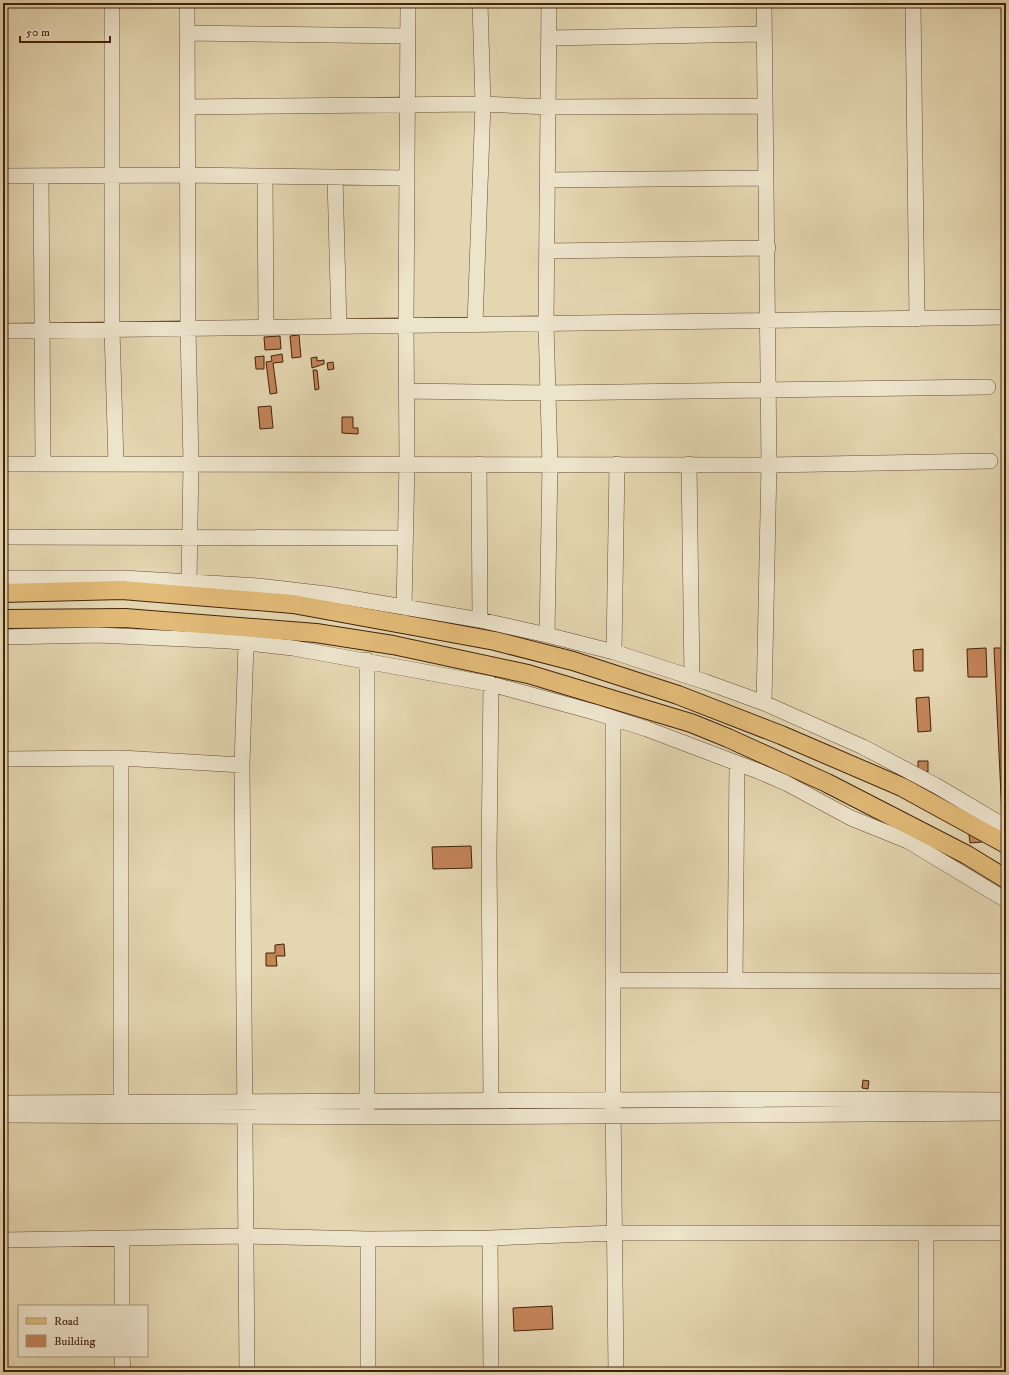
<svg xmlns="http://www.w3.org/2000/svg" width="1009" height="1375" font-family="'IM FELL DW Pica',serif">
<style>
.building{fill:#c48458;stroke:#42230a}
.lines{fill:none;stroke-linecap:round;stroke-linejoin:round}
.minor-casing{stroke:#6a5034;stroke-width:16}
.major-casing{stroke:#42230a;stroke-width:20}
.minor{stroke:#ede4cc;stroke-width:15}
.major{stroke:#e2bb78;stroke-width:18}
</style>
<rect width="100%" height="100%" fill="#e4d6b1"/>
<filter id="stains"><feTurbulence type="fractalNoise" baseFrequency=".005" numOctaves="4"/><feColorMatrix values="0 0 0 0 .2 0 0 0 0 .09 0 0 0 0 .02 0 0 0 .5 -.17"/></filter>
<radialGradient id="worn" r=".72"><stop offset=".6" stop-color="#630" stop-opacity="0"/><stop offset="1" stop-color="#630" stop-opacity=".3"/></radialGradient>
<path class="building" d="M299,335L301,357L292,358L290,336Z
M280,336L281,349L265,350L264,337Z
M282,354L283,362L273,363L277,393L270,394L266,362L272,361L271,356Z
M264,356V369H256L255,357Z
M317,357V361L324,360V364L312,368L311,358Z
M333,362L334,369L328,370L327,363Z
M313,370H317L319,389L315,390Z
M271,406L273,428L260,429L258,407Z
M342,417H353V428H358V434L342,433Z
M986,648L987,677H968L967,649Z
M994,648H1006V816H1002Z
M923,649V671H914L913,650Z
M929,697L931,731L918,732L916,698Z
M918,761H928V772H918Z
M981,834L982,842L970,843L969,835Z
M471,846L472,868L433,869L432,847Z
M284,944L285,956H276L277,966H266V953H275V945Z
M863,1080L869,1081L868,1089L862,1088Z
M552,1306L553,1329L514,1331L513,1308Z"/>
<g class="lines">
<g class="minor-casing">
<path id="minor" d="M112,3V329L116,463
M187,3L188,327L191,463L189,582
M764,3L769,465L764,703
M913,3L917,319
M187,33L408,36
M549,38L764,34
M187,107L483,104L548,107L765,106
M3,176L188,175L407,178
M41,176L43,463
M265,176L266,327
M335,177L339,326
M547,180L765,178
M547,251L768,248
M475,324L483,104L480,3
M3,331L1006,317
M406,391L548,393L988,387
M3,464L769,465L990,461
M479,464L480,620
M689,464L692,677
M3,537L405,538
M3,578H123L258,586L327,594L480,620L547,635L614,652L706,682L764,703L863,747L935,785L1006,827
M404,608L407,463L406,325L408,3
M547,635L550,464L546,324L549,3
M3,637L97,635L230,641L293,648L491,684L594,712L647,729L758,771L786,783L851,818L908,841L1006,900
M246,643L242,765L247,1372
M614,652L617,464
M613,718V1100L616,1372
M3,759L121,758L242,765
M613,980L1006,981
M735,980L737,763
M491,1100L489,855L491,684
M121,1102V758
M3,1103L813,1099L1006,1100
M367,1111V660
M3,1115L426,1117L1006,1113
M122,1238V1306
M490,1238L491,1372
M368,1239V1372
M3,1240L246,1236L368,1239L490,1238L614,1233H1006
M122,1356L123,1372
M926,1372V1234"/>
</g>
<g class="major-casing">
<path id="major" d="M3,593L122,590L293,604L495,641L573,661L678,695L781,735L902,787L1006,844
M3,619L125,618L316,633L393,645L528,674L691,723L728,738L827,783L967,855L1006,879"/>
</g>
<use href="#minor" class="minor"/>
<use href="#major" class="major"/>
</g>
<rect width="1009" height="1375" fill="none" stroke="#e4d6b1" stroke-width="16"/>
<rect x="4" y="4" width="1001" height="1367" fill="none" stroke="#42230a" stroke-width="2"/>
<rect x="8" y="8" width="993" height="1359" fill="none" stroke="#42230a"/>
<rect x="18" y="1305" width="130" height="52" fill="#ede4cc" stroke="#a9977e"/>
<rect x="26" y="1318" width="20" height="6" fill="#e2bb78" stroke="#a9977e"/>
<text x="54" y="1325" font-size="12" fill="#42230a">Road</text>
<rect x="26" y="1335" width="20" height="12" fill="#c48458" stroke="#a9977e"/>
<text x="54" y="1345" font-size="12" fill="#42230a">Building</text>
<path d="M20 36v6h90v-6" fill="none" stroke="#42230a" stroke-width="2"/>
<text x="26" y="36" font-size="12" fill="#42230a" stroke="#ede4cc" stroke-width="3" paint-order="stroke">50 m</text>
<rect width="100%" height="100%" filter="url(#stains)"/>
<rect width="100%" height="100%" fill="url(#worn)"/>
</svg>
